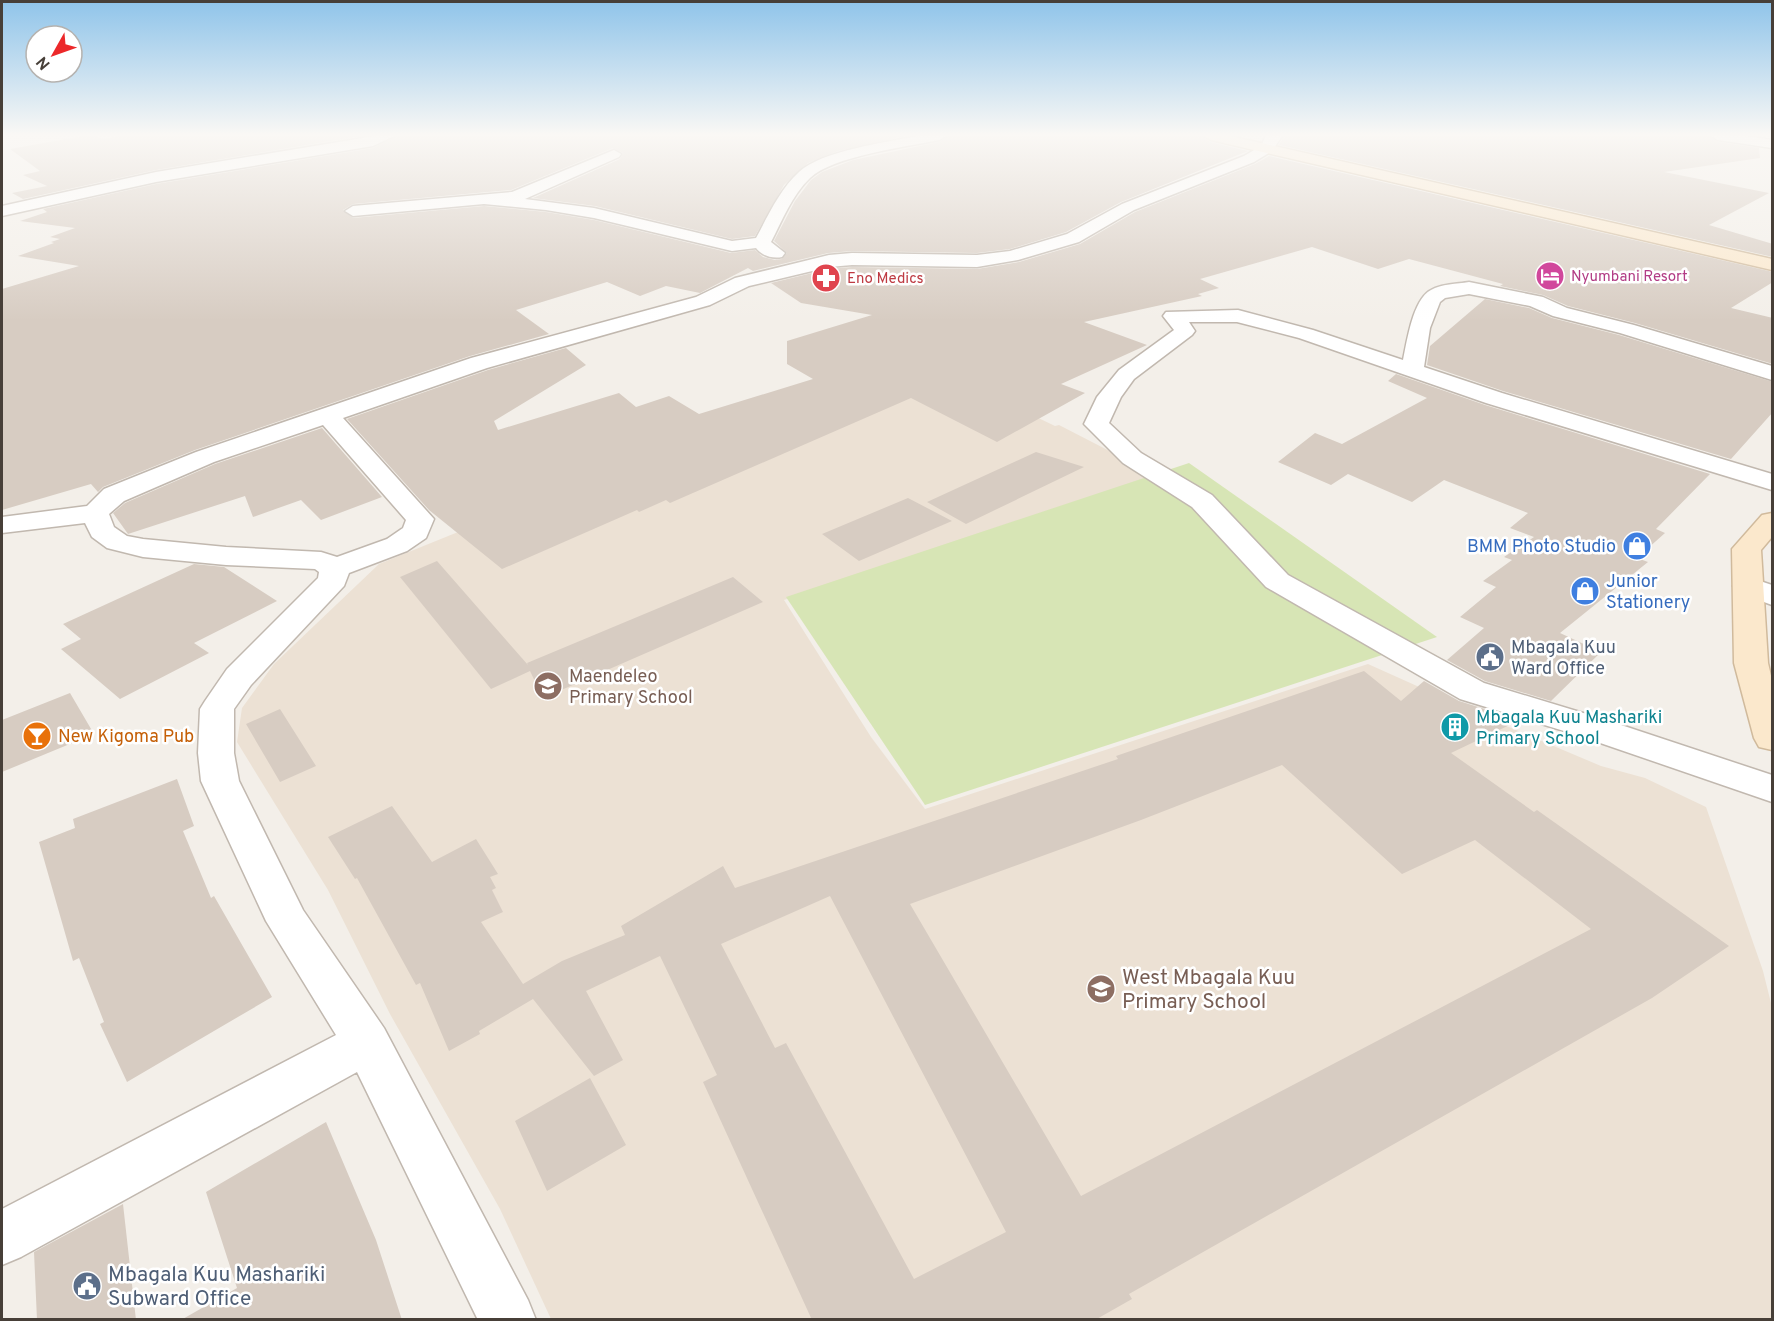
<svg xmlns="http://www.w3.org/2000/svg" width="1774" height="1321" font-family="Overpass,sans-serif">
<style>
.education{fill:#ece1d4}
.green{fill:#d7e5b5}
.building{fill:#d7ccc2;fill-rule:evenodd}
.lines{fill:none;stroke-linecap:round;stroke-linejoin:round}
.street-casing{stroke:#c1b8af;stroke-width:3}
.secondary-casing{stroke:#d0ba9c;stroke-width:3}
.street{fill:#fff;fill-rule:evenodd}
.secondary{fill:#fbe8cc;fill-rule:evenodd}
.labels{text-anchor:middle;stroke-width:5;stroke-linejoin:round;paint-order:stroke}
.far-hotel-label{font-size:15px;fill:#b23c85;stroke:#fff;text-anchor:start}
.far-health-label{font-size:15px;fill:#be3a42;stroke:#fff;text-anchor:start}
.shop-label{font-size:18px;fill:#366cbe;stroke:#fff;text-anchor:end}
.service-label{font-size:18px;fill:#4e5e75;stroke:#fff;text-anchor:start}
.education-label{font-size:18px;fill:#785e54;stroke:#fff;text-anchor:start}
.culture-label{font-size:18px;fill:#0d838f;stroke:#fff;text-anchor:start}
.food-label{font-size:18px;fill:#c56008;stroke:#fff;text-anchor:start}
.near-education-label{font-size:21px;fill:#785e54;stroke:#fff;text-anchor:start}
.near-service-label{font-size:21px;fill:#4e5e75;stroke:#fff;text-anchor:start}
</style>
<rect width="100%" height="100%" fill="#f3efe9"/>
<path class="education" d="M794,393L988,394L1055,426L1059,425L1158,476L784,600L871,737L925,809L1368,664L1417,686L1428,693L1601,766L1645,778L1706,807L1763,971L1772,1007V1319H551L500,1209L390,1014L328,890L237,742L242,708L274,664L379,564L649,455Z"/>
<path class="green" d="M1189,463L1437,637L925,805L786,597Z"/>
<path class="building" d="M83,136H96L103,139L119,136H361L156,170L23,199L12,193L47,186L23,175L40,171L10,149Z
M396,136H905L838,151L808,163L784,185L755,236L732,239L595,206L533,198L620,159L623,153L613,148L511,190L353,204L343,210L353,218L484,206L546,212L594,220L731,253L755,250L763,257L775,260L782,259L787,253L774,241L795,201L811,180L822,172L853,160L939,142L948,136H1202L1210,142L1248,151L1121,202L1066,232L1010,249L977,253L852,251L828,253L753,271L748,268L700,293L666,286L640,296L607,282L516,310L549,334L470,356L195,450L103,487L98,492L91,484L2,510V289L79,266L18,256L54,243L51,242L60,239L50,237L75,228L20,221L47,212L43,209L156,184L373,148Z
M1284,136H1709L1718,142L1759,148L1760,158L1664,172L1769,193L1709,225L1773,244V257L1279,145Z
M1269,156L1773,272V282L1731,308L1773,318V364L1635,323L1568,306L1543,295L1500,286L1503,284L1409,259L1378,269L1312,247L1200,279L1219,288L1198,294L1202,296L1084,322L1147,345L1061,384L1085,393L997,442L911,398L670,503L666,500L639,512L637,510L502,569L429,510L347,419L488,370L566,348L586,365L494,421L498,430L619,393L636,407L669,396L699,414L813,379L787,364V341L872,315L801,303L771,283L829,269L852,267L977,269L1019,262L1080,244L1135,212L1255,164Z
M1485,299L1529,308L1552,318L1619,335L1773,382V412L1731,459L1503,391L1427,365L1430,346Z
M1396,374L1485,405L1710,474L1656,529L1665,533L1637,558L1648,562L1560,633L1601,652L1551,701L1485,681L1447,660L1484,628L1460,617L1496,587L1483,581L1512,560L1504,557L1534,537L1510,528L1528,513L1444,480L1412,502L1348,474L1331,485L1278,462L1315,433L1342,444L1427,398L1388,381Z
M322,428L382,497L321,520L301,500L253,517L245,496L128,534L113,513L125,503L215,464Z
M1036,452L1084,467L966,524L927,502Z
M908,498L952,521L859,561L822,534Z
M437,561L528,665L527,663L733,577L763,602L543,698L530,671L491,689L400,577Z
M194,564L224,567L277,601L194,643L209,653L120,699L61,649L81,639L63,624Z
M1364,671L1401,701L1424,681L1459,701L1520,720L1451,753L1534,812L1537,810L1729,946L1652,998L1129,1294L1132,1299L1095,1320H812L703,1082L717,1075L660,956L586,991L623,1060L594,1076L533,999L479,1031L480,1034L449,1051L420,983L416,985L357,878L355,879L328,837L392,806L432,862L476,839L498,874L490,877L496,888L492,890L503,912L481,922L523,984L562,961L625,935L621,926L723,866L735,888L1118,759L1116,756ZM1282,765L1402,874L1475,840L1591,929L1081,1196L910,904L1141,820ZM830,896L1006,1232L914,1279L786,1043L775,1048L721,944Z
M70,693L94,734L2,772V720Z
M280,709L316,766L280,782L246,724Z
M177,779L194,826L183,831L211,898L214,896L272,997L127,1082L100,1024L104,1022L79,958L73,961L39,842L75,828L73,819Z
M590,1078L626,1145L547,1191L515,1121Z
M326,1122L376,1240L402,1320H181L237,1288L206,1192Z
M123,1204L136,1320H37L34,1252Z"/>
<g class="lines">
<g class="street-casing">
<path id="street" d="M375,136H394L373,146L156,182L2,216V206L156,172Z
M918,136H946L939,140C906,147 833,156 810,178C792,195 782,221 771,242L785,253L782,257C773,259 762,256 756,248L732,251L594,218L546,210L484,204L353,216L345,211L353,206L512,192L614,150L621,154L619,157L525,199L594,208L732,241L756,238C768,216 780,189 799,172C821,151 887,142 918,136Z
M1266,136H1282L1272,151L1254,162L1134,210L1079,242L1018,260L977,267L852,265L829,267L749,286L710,305L487,368L343,418L434,519L426,538L407,551L349,573L344,586L251,685L234,709V753L239,781L303,910L384,1028L528,1300L536,1320H478L357,1072L21,1257L2,1265V1209L336,1035L266,921L201,781L198,753L200,709L205,701L227,669L318,578L319,572L315,569L226,565L143,557L107,548L92,537L85,523L2,533V517L87,506L104,489L196,452L471,358L696,297L735,278L829,255L852,253L977,255L1010,251L1067,234L1122,204L1244,156L1261,146ZM323,425L406,520L403,528L387,539L337,557L321,552L226,547L143,539L127,536L114,527L109,514L124,501L214,462Z
M1711,136H1747L1772,140V148L1718,140Z
M1469,282L1543,297L1567,308L1634,325L1772,366V380L1620,333L1553,316L1530,306L1469,294L1445,298L1440,302L1430,328L1424,367L1502,393L1772,474V490L1486,403L1299,338L1237,322H1189L1195,331L1192,335L1134,379L1121,397L1109,423L1141,453L1212,495L1288,575L1484,683L1603,719L1772,775V802L1577,735L1460,699L1266,587L1192,507L1123,463L1084,424L1097,397L1119,370L1174,330L1163,316L1166,312L1238,310L1313,330L1403,360C1407,341 1413,299 1431,290C1441,284 1457,284 1469,282Z
M1748,577L1772,585V605L1737,592L1733,586L1737,580Z"/>
</g>
<g class="secondary-casing">
<path id="secondary" d="M1204,136H1230L1772,259V270L1211,140Z
M1772,513V537L1761,550L1768,663L1772,680V750L1759,747L1754,738L1734,663L1732,549L1762,515Z"/>
</g>
<use href="#street" class="street"/>
<use href="#secondary" class="secondary"/>
</g>
<linearGradient id="sky" x2="0" y2="1"><stop stop-color="#8fc4ea"/><stop offset="0.42" stop-color="#faf8f5"/><stop offset="1" stop-color="#faf8f5" stop-opacity="0"/></linearGradient>
<rect width="1774" height="321" fill="url(#sky)"/>
<defs>
<g id="hotel-disc" transform="scale(1.5)"><circle r="9.5" fill="#d1479c" stroke="#fff"/><path d="M-6-4.5h1.5V1H6V5H4.5V3h-9V5H-6ZM-4 0a1.8 1.8 0 1 1 3.6 0ZM.5 0V-2.5h3Q6-2.5 6 0Z" fill="#fff"/></g>
<g id="pharmacy-disc" transform="scale(1.5)"><circle r="9.5" fill="#e0444e" stroke="#fff"/><path d="M-2-6h4v4h4v4h-4v4h-4v-4h-4v-4h4Z" fill="#fff"/></g>
<g id="shop-disc" transform="scale(1.5)"><circle r="9.5" fill="#3f7fe0" stroke="#fff"/><path d="M-5-2.5h2.3a2.7 3.5 0 0 1 5.4 0H5L5.5 6h-11ZM-1.5-2.5h3a1.5 2.3 0 0 0-3 0Z" fill="#fff"/></g>
<g id="civic-disc" transform="scale(1.5)"><circle r="9.5" fill="#5c6f8a" stroke="#fff"/><path d="M-.6-6.5H3V-4.5H.6V-3L4-1V1h2V6H-6V1h2V-1L-.6-3ZM-1.2 2.5V6h2.4V2.5Z" fill="#fff"/></g>
<g id="school-disc" transform="scale(1.5)"><circle r="9.5" fill="#8d6e63" stroke="#fff"/><path d="M0-5L7-2L0 1L-7-2ZM-4 1L0 2.5L4 1V4Q0 6-4 4Z" fill="#fff"/></g>
<g id="building-disc" transform="scale(1.5)"><circle r="9.5" fill="#0f9aa8" stroke="#fff"/><path d="M-4-6H4V6H1V3H-1V6H-4ZM-2.5-4.3h1.7v1.8h-1.7ZM.8-4.3h1.7v1.8H.8ZM-2.5-1h1.7V.8h-1.7ZM.8-1h1.7V.8H.8Z" fill="#fff"/></g>
<g id="bar-disc" transform="scale(1.5)"><circle r="9.5" fill="#e8710a" stroke="#fff"/><path d="M-6-5H6L.8 .8V4.5H3.5V6h-7V4.5H-.8V.8Z" fill="#fff"/></g>
</defs>
<g fill-rule="evenodd">
<use href="#hotel-disc" x="1550" y="276"/>
<use href="#pharmacy-disc" x="826" y="278"/>
<use href="#shop-disc" x="1637" y="546"/>
<use href="#shop-disc" x="1585" y="591"/>
<use href="#civic-disc" x="1490" y="657"/>
<use href="#school-disc" x="548" y="686"/>
<use href="#building-disc" x="1455" y="727"/>
<use href="#bar-disc" x="37" y="736"/>
<use href="#school-disc" x="1101" y="989"/>
<use href="#civic-disc" x="87" y="1286"/>
</g>
<g class="labels">
<g class="far-hotel-label">
<text x="1571" y="281">Nyumbani Resort</text>
</g>
<g class="far-health-label">
<text x="847" y="283">Eno Medics</text>
</g>
<g class="shop-label">
<text x="1616" y="552">BMM Photo Studio</text>
<text x="1606" y="587" text-anchor="start">Junior<tspan x="1606" dy="21">Stationery</tspan></text>
</g>
<g class="service-label">
<text x="1511" y="653">Mbagala Kuu<tspan x="1511" dy="21">Ward Office</tspan></text>
</g>
<g class="education-label">
<text x="569" y="682">Maendeleo<tspan x="569" dy="21">Primary School</tspan></text>
</g>
<g class="culture-label">
<text x="1476" y="723">Mbagala Kuu Mashariki<tspan x="1476" dy="21">Primary School</tspan></text>
</g>
<g class="food-label">
<text x="58" y="742">New Kigoma Pub</text>
</g>
<g class="near-education-label">
<text x="1122" y="984">West Mbagala Kuu<tspan x="1122" dy="24">Primary School</tspan></text>
</g>
<g class="near-service-label">
<text x="108" y="1281">Mbagala Kuu Mashariki<tspan x="108" dy="24">Subward Office</tspan></text>
</g>
</g>
<rect width="1774" height="1321" fill="none" stroke="#473f38" stroke-width="6"/>
<g transform="translate(54 54) rotate(230)"><circle r="28" fill="#ffffff" stroke="#b5b2af" stroke-width="1.5"/>
<path d="M0-4.5L10 22L0 15L-10 22Z" fill="#ec282a"/>
<text y="-9" font-size="16" font-weight="bold" text-anchor="middle" fill="#473f38">N</text>
</g>
</svg>
